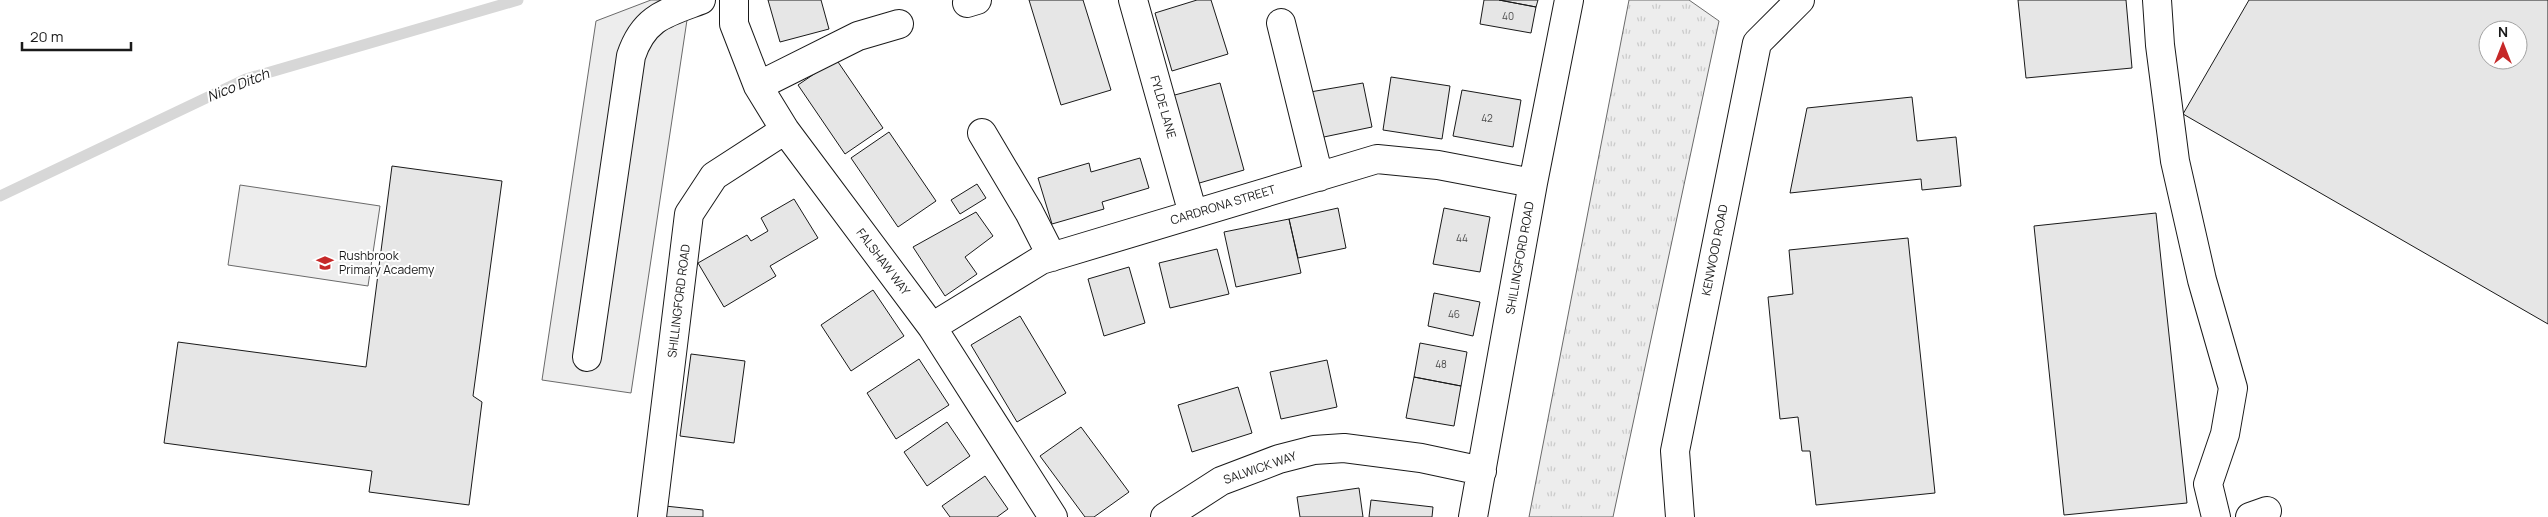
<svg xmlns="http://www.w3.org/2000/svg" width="2548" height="517" font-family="Manrope,sans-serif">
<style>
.grass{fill:url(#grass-tufts);stroke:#6a6a6a}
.built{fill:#ededed;stroke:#6a6a6a}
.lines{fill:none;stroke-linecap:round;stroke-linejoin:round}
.stream{stroke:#d7d7d7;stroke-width:11}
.building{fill:#e6e6e6;stroke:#1a1a1a;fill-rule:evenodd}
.minor-casing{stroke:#1a1a1a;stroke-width:30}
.minor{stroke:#fff;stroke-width:28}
.labels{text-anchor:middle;stroke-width:4;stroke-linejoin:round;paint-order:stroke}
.number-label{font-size:10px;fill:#4d4d4d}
.street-label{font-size:12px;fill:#1a1a1a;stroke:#fff}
.poi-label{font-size:12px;fill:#1a1a1a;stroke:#fff;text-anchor:start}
.water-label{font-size:14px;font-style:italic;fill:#1a1a1a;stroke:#fff}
</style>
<defs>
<pattern id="grass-tufts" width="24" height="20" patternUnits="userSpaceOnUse" patternTransform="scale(1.25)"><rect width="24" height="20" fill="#ededed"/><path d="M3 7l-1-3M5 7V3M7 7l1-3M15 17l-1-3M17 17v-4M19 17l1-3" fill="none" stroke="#cbcbcb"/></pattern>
</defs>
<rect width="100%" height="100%" fill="#fff"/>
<path class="grass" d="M1629,0H1689L1719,21L1613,517H1529Z"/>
<path class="built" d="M651,0H690L631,393L542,380L596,21Z
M240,185L380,206L368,286L228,265Z"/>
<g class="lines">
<path class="stream" d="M0,196L246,79L518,0"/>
</g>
<path class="building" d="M768,0H821L829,29L780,42Z
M1029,0H1083L1111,90L1061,105Z
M1197,0H1211L1228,54L1172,71L1155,13Z
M1484,0H1499L1536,7L1531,33L1480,24Z
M1499,0H1538L1536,7Z
M2018,0H2126L2132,68L2026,78Z
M2249,0H2548V324L2183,114ZM2488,30H2518V60H2488Z
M836,59L883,128L845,154L798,85Z
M1391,77L1450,86L1442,139L1383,130Z
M1220,83L1244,170L1196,184L1171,96Z
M1363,83L1372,127L1319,138L1310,92Z
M1462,90L1521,100L1513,147L1453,136Z
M1912,97L1917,141L1956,137L1961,186L1922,190L1921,179L1790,193L1807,108Z
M889,132L936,201L898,227L851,158Z
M1140,158L1149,188L1102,202L1104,209L1052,224L1038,178L1089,163L1091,172Z
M392,166L502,181L473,396L482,402L469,505L369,492L372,471L164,443L178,342L366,367Z
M977,184L986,198L960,214L951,200Z
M794,199L818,238L770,266L776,276L724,307L698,263L747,235L751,241L768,231L761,218Z
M1338,208L1346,248L1298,258L1289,219Z
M1444,208L1490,217L1480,272L1433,264Z
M976,212L993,236L965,257L977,274L945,296L913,247Z
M2156,213L2187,503L2064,515L2034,226Z
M1289,219L1301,273L1236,287L1224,232Z
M1908,238L1935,493L1816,505L1810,451H1802L1798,417L1780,419L1768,297L1793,294L1789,250Z
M1217,249L1229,294L1170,308L1159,263Z
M1129,267L1145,323L1104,336L1088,279Z
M873,290L904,336L851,371L821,325Z
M1434,293L1480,302L1473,336L1428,326Z
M1020,316L1066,393L1017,422L971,345Z
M1420,343L1467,352L1461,386L1414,377Z
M691,354L745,361L734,443L680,436Z
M919,359L949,405L896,439L867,393Z
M1327,360L1337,407L1281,419L1270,372Z
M1414,377L1461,386L1454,426L1406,418Z
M1238,387L1252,433L1192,452L1178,405Z
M947,422L970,456L927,486L904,452Z
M1081,427L1129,492L1094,517H1085L1040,456Z
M985,476L1008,509L997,517H950L942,506Z
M1359,488L1363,517H1300L1297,497Z
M1371,500L1433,507L1432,517H1369Z
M665,506L703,510V517H663Z"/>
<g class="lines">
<g class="minor-casing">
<path id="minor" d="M734,0V24L758,86L785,130L932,327L1053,517
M1133,0L1193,214
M2157,0L2160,45L2175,161L2202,280L2233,388L2225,434L2208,484L2216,517
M967,3L977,0
M1281,23L1319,177
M758,86L858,36L899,24
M982,133L1029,212L1052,257
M932,327L1041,260L1377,159L1438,165L1533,183
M587,357L631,56C644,17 666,13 701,0
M652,517L689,214L714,176L785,130
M1165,517L1221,481L1279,459L1314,450L1344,448L1421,458L1482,471
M1473,517L1533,183L1569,0
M1680,517L1675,451L1757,43L1800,0
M2250,517L2267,511"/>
</g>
<use href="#minor" class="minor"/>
</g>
<defs>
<g id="school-bare" transform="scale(1.35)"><path d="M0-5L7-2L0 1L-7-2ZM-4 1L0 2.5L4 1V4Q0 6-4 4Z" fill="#c62828" stroke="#fff" stroke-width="2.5" paint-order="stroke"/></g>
</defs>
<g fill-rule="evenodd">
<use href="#school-bare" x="325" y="263"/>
</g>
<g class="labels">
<g class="number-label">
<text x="1508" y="20">40</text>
<text x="1487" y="122">42</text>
<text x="1462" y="242">44</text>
<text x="1454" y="318">46</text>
<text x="1441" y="368">48</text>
</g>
<g class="street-label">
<text transform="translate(1163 107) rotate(74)" y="4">FYLDE LANE</text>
<text transform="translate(1223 205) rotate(-17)" y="4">CARDRONA STREET</text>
<text transform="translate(1715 250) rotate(-79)" y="4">KENWOOD ROAD</text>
<text transform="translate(1520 258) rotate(-80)" y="4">SHILLINGFORD ROAD</text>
<text transform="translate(883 262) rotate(53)" y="4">FALSHAW WAY</text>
<text transform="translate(679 301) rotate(-83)" y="4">SHILLINGFORD ROAD</text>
<text transform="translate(1260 468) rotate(-19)" y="4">SALWICK WAY</text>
</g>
<g class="poi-label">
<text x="339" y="260">Rushbrook<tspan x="339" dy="14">Primary Academy</tspan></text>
</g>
<g class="water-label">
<text transform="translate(238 85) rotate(-22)" y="5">Nico Ditch</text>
</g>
</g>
<g transform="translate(2503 45)"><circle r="24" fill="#ffffff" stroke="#a3a3a3"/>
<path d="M0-4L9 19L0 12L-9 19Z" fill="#c62828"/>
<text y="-8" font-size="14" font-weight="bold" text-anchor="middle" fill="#1a1a1a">N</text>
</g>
<path d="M22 42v8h109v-8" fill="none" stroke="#1a1a1a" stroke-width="2.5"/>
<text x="30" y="42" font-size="15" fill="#1a1a1a" stroke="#ffffff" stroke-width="4" paint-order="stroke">20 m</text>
</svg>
